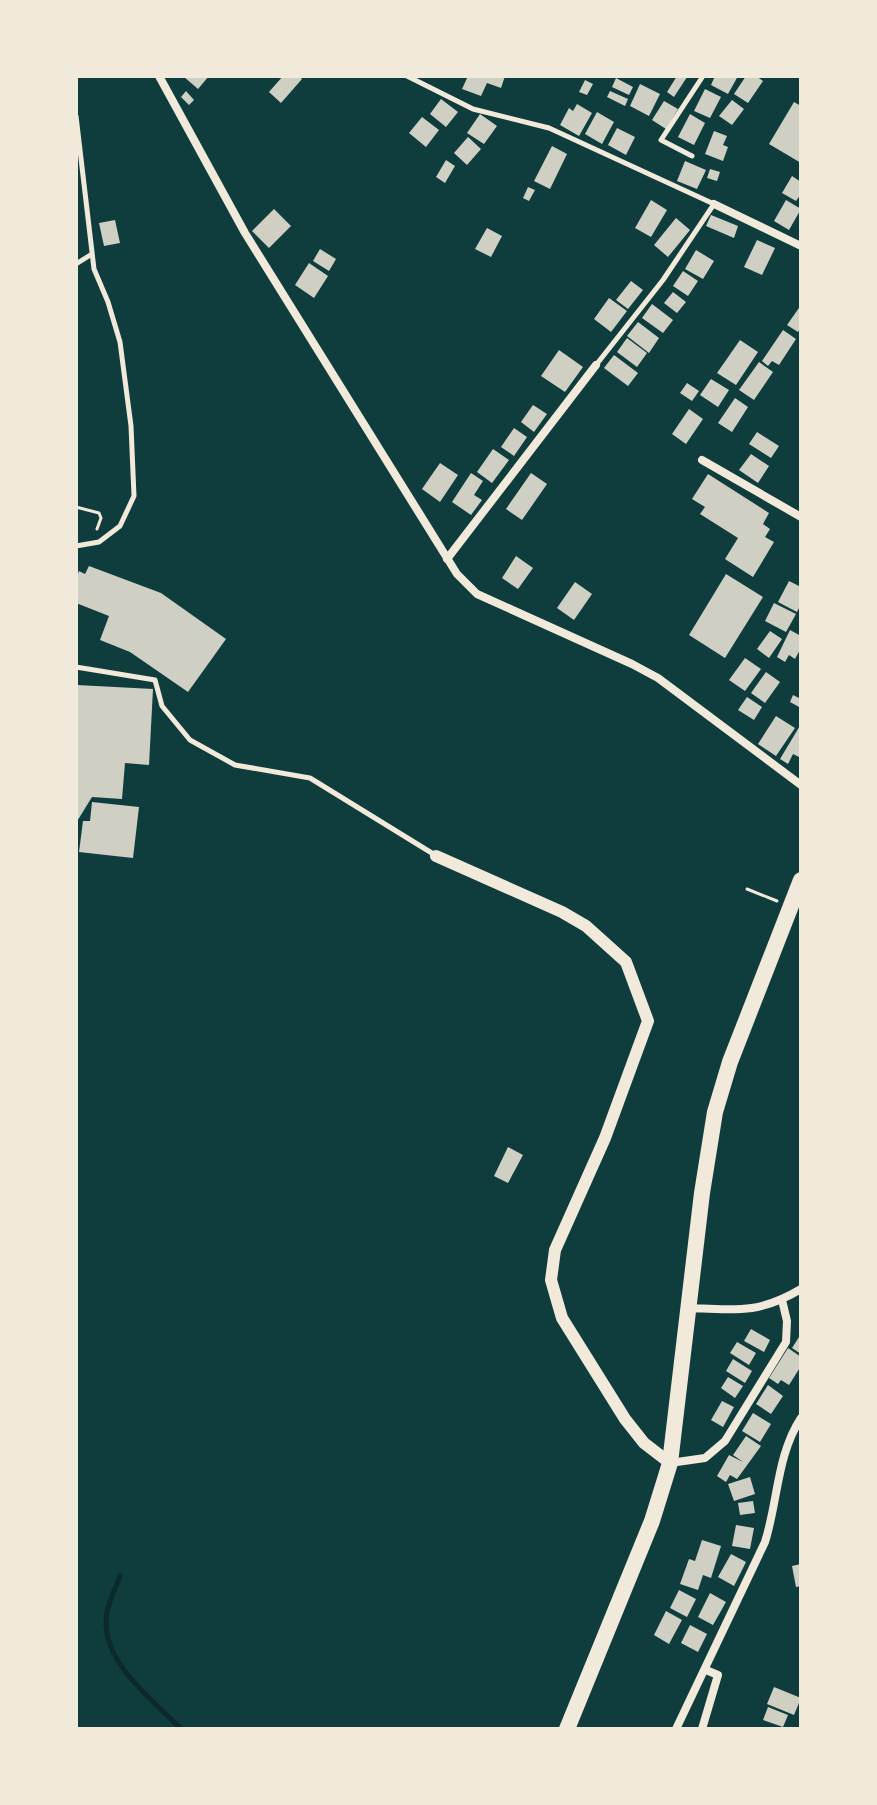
<svg xmlns="http://www.w3.org/2000/svg" width="877" height="1805" font-family="'Source Sans 3',sans-serif">
<style>
.lines{fill:none;stroke-linecap:round;stroke-linejoin:round}
.stream{stroke:#0a2a2b;stroke-width:5}
.building{fill:#cfcfc3}
.path{stroke:#f1e9da;stroke-width:3}
.service{stroke:#f1e9da;stroke-width:5}
.minor{stroke:#f1e9da;stroke-width:8}
.tertiary{stroke:#f1e9da;stroke-width:12}
.trunk{stroke:#f1e9da;stroke-width:16}
</style>
<rect width="100%" height="100%" fill="#0f3d3e"/>
<g class="lines">
<path class="stream" d="M120,1576C116,1588 109,1600 107,1612C98,1660 151,1698 181,1729"/>
</g>
<path class="building" d="M183,76H209L198,89Z
M283,76H299L302,79L281,103L269,92Z
M468,76H505L501,88L487,83L481,96L462,89Z
M677,76L687,77L674,97L667,92Z
M715,76H738L728,94L711,85Z
M746,76H756L763,81L748,103L734,94Z
M616,78L633,87L629,95L612,87Z
M585,80L593,84L587,95L579,92Z
M640,84L660,94L649,116L630,106Z
M705,89L721,97L710,118L694,111Z
M186,91L194,100L189,105L181,97Z
M610,91L628,99L625,106L607,97Z
M441,99L458,112L446,127L430,114Z
M732,100L744,109L732,125L719,116Z
M664,101L678,109L666,129L652,120Z
M794,102L801,106V163L769,144Z
M577,104L592,113L579,136L560,125L569,108L573,111Z
M597,112L614,122L602,144L585,134Z
M480,114L497,126L484,144L467,133Z
M690,114L705,123L694,145L678,137Z
M422,117L439,130L426,147L409,133Z
M617,128L635,137L626,155L608,145Z
M714,131L727,136L723,145L728,147L723,161L705,154Z
M468,137L481,149L467,165L454,153Z
M552,146L567,154L550,189L534,181Z
M446,160L455,166L445,183L436,177Z
M685,161L706,170L697,189L677,181Z
M710,169L720,172L717,181L707,178Z
M792,176L801,182V194L796,201L782,193Z
M528,187L535,190L529,201L523,198Z
M651,200L667,210L651,237L635,228Z
M786,200L801,209L789,230L774,221Z
M274,209L291,226L269,248L252,231Z
M711,215L738,226L734,238L706,226Z
M676,218L690,230L668,257L654,245Z
M115,220L120,243L104,246L99,223Z
M487,228L502,236L491,257L475,249Z
M757,240L775,248L762,275L744,267Z
M320,249L336,259L329,271L313,261Z
M696,250L714,261L703,279L685,269Z
M309,263L328,276L314,298L295,285Z
M683,271L698,281L688,296L673,286Z
M631,281L643,290L628,309L616,300Z
M673,292L686,302L677,313L664,303Z
M609,298L627,311L611,332L594,319Z
M652,304L673,320L663,333L642,318Z
M801,305V327L798,332L787,325Z
M638,322L659,338L649,353L627,336Z
M783,330L796,339L779,365L772,361L768,366L762,361Z
M627,338L647,353L637,367L617,352Z
M740,340L758,352L736,385L717,373Z
M559,350L583,367L565,392L541,376Z
M614,355L638,373L628,386L604,368Z
M759,362L773,372L754,400L739,390Z
M711,379L729,390L718,407L700,395Z
M687,383L699,391L692,401L680,393Z
M735,398L748,407L732,432L718,423Z
M533,405L547,414L534,432L521,422Z
M689,409L703,419L686,444L672,434Z
M514,428L527,437L514,456L501,447Z
M757,432L779,446L771,458L749,444Z
M493,449L509,460L492,483L477,472Z
M751,454L769,466L758,483L739,470Z
M440,463L458,475L440,502L422,489Z
M471,473L483,481L474,495L482,500L471,515L452,502Z
M531,473L547,484L522,520L506,509Z
M708,474L769,513L763,524L770,529L765,537L774,542L753,577L725,559L738,538L700,514L705,507L692,499Z
M516,556L533,568L518,589L502,578Z
M89,566L161,593L226,639L188,692L130,652L100,640L109,616L76,603V579L79,571L85,574Z
M726,574L763,597L725,658L689,635Z
M789,581L801,587V604L797,612L778,602Z
M575,582L592,594L574,620L557,608Z
M774,603L796,614L786,632L765,621Z
M790,630L801,636V648L795,659L789,655L785,662L777,657Z
M770,631L782,639L769,658L757,649Z
M745,658L761,669L745,691L729,680Z
M766,672L780,682L765,703L751,693Z
M77,685L153,689L149,765L125,763L122,799L92,797L76,823Z
M793,695L801,699V708L790,702Z
M747,697L762,707L754,720L738,710Z
M776,716L795,728L776,756L758,744Z
M801,724V758L793,754L788,764L780,759Z
M92,802L139,807L133,858L79,852L83,821H90Z
M508,1147L523,1155L508,1183L494,1176Z
M751,1329L770,1340L764,1352L744,1341Z
M801,1334V1354L792,1348Z
M737,1342L756,1353L749,1365L730,1353Z
M788,1348L801,1357V1366L789,1385L781,1380L778,1384L769,1378Z
M733,1359L752,1371L745,1383L726,1371Z
M728,1377L743,1386L735,1398L721,1388Z
M768,1385L783,1396L771,1414L756,1404Z
M722,1401L734,1407L723,1427L711,1420Z
M753,1413L771,1424L760,1442L742,1431Z
M746,1436L761,1446L737,1479L730,1475L726,1482L717,1476L729,1455L743,1462L733,1455Z
M750,1477L755,1494L734,1501L728,1484Z
M753,1501L755,1513L740,1515L738,1503Z
M736,1525L754,1528L750,1549L732,1546Z
M702,1540L721,1546L711,1578L703,1575L698,1590L680,1584L689,1559L695,1561Z
M731,1554L746,1562L734,1586L718,1577Z
M801,1564V1586L796,1587L792,1566Z
M679,1590L696,1599L687,1617L670,1608Z
M710,1593L726,1602L713,1625L698,1617Z
M666,1611L682,1620L669,1644L654,1635Z
M690,1625L707,1634L698,1652L681,1643Z
M774,1687L801,1698L794,1715L767,1704Z
M768,1707L788,1715L783,1727L763,1720Z"/>
<g class="lines">
<path class="path" d="M76,507L99,513L101,518L97,529
M747,889L777,901"/>
<path class="service" d="M407,76L473,109L549,128L714,204L663,280L596,365
M76,116L94,269L108,302L120,342L131,426L134,496L120,526L99,542L76,546
M692,156L661,140L703,76
M76,264L92,254
M76,667L155,680L162,706L190,740L235,765L310,778L435,855"/>
<path class="minor" d="M159,76L245,233L457,574L477,594L632,664L658,678L801,785
M714,204L801,246
M702,460L801,517
M447,559L596,365
M689,1308C736,1310 759,1314 801,1289
M670,1463L705,1458L725,1441L786,1342L787,1321L782,1300
M676,1729L765,1542C778,1501 777,1454 801,1418
M702,1729L718,1675L706,1670"/>
<path class="tertiary" d="M436,856L562,912L586,926L626,962L648,1021L605,1138L555,1250L551,1280L562,1318L625,1419L644,1443L670,1463"/>
<path class="trunk" d="M567,1729L652,1521L670,1463L702,1193L715,1112L730,1062L801,880"/>
</g>
<rect width="877" height="1805" fill="none" stroke="#f1e9da" stroke-width="156"/>
</svg>
